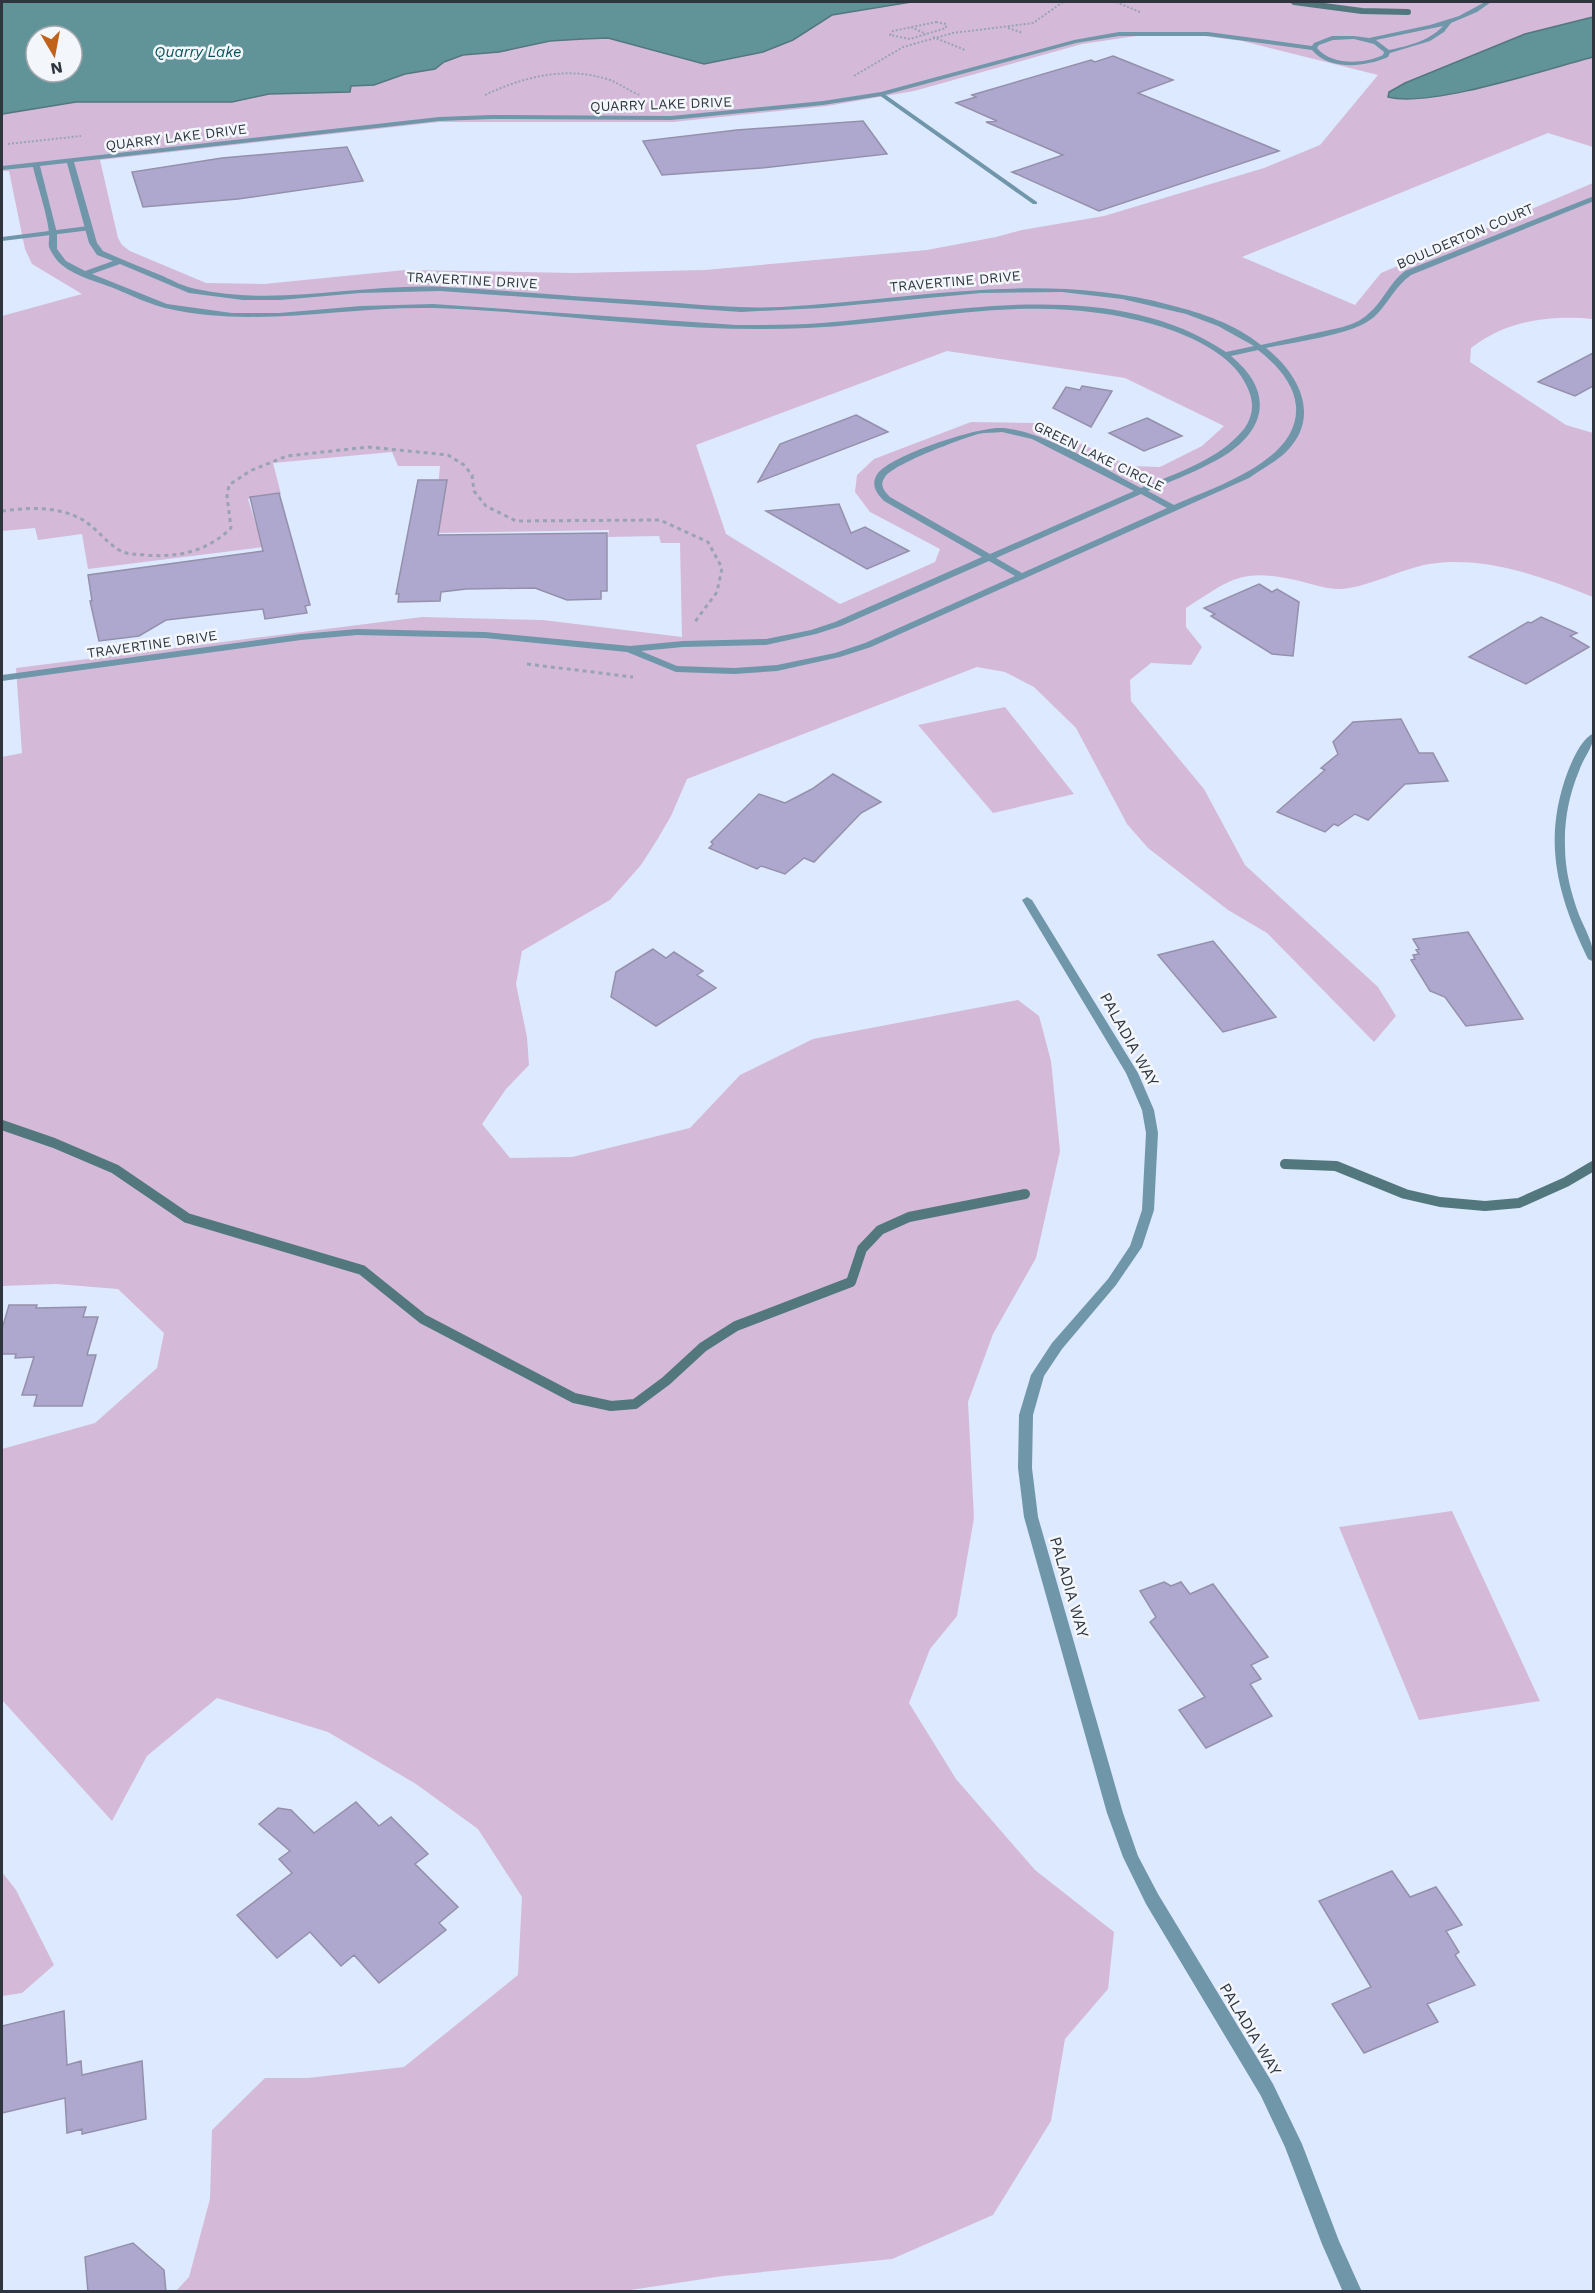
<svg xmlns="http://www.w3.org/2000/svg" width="1595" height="2293" font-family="'Work Sans',sans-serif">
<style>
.green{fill:#d4bad8;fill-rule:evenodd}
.water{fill:#619498;stroke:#52787d;stroke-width:1.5;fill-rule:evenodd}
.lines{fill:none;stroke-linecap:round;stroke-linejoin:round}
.stream-far1{stroke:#52787d;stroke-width:6}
.stream{stroke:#52787d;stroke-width:10}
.building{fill:#aea8ce;stroke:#9490ab;stroke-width:1.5}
.path-far1{stroke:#99a3b3;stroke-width:2;stroke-dasharray:2 2;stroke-linecap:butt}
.path{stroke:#99a3b3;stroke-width:3;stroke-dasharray:4 4;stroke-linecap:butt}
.lane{fill:#7096aa;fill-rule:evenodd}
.street{fill:#7096aa;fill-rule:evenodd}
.labels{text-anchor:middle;stroke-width:5;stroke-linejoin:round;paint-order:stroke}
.far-street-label{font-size:14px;fill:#2f353f;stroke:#f3f6fb}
.far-water-label{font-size:15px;font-style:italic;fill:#05545a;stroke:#f3f6fb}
.street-label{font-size:16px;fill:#2f353f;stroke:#f3f6fb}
</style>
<rect width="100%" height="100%" fill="#dde9fe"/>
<path class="green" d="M2,2H1593V147L1548,133L1242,257L1355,305L1381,273L1593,183V319C1550,315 1507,320 1471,348L1470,362L1566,425L1593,433V597C1543,577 1485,555 1429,564C1401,569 1369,587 1341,589C1329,590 1312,584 1300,581C1242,568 1234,577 1186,608V627L1202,647L1191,665L1151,663L1130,680L1131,701L1204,789L1245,865L1378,987L1396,1016L1374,1042L1267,933L1228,910L1148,848L1127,824L1076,728L1034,687L1005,672L977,667L687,779L671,816L657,840L641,865L610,900L522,951L516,984L527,1037L529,1065L506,1089L482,1124L510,1158L572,1157L690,1128L740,1075L813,1039L1018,1000L1039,1016L1051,1061L1060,1151L1036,1258L993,1334L968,1402L974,1518L957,1616L930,1649L909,1703L956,1779L1035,1870L1114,1932L1108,1989L1065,2039L1051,2121L993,2215L892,2259L723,2276L624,2291H176L189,2277L210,2199L212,2130L265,2078H308L404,2067L518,1975L522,1897L478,1829L416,1784L328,1732L217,1698L147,1756L112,1821L2,1700V1449L95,1423L157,1368L164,1333L118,1289L56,1284L2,1286V757L22,753L16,668L422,617L543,620L682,637L680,543H661L659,536L608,537L609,530L434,533L440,466H398L392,452L273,463L281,494L248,499L263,547L88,569L82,534L38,540L35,528L2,531V316L82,294L32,264L25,249L9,171H2ZM1143,35L1204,36L1242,41L1378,75L1320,145L1264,168L1104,216L1022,230L996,237L927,250L705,270L574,273L405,270L264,284L206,283L130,251L122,245L118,238L100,160L439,122H673L827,106L914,91L1082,44ZM36,36H72V72H36ZM947,351L1125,378L1224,426L1202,446L1160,467L1130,466L1035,423L971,422L874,459L857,475L855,492L870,512L940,549L935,562L840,604L726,534L696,445Z
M1005,707L1074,794L993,813L918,725Z
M1452,1511L1540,1701L1419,1720L1339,1527Z
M2,1872L16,1890L54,1965L22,1993L2,1996Z"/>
<path class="water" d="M2,2H911L832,15L793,40L763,52L704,64L608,38L583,39L550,41L499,52L463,55L444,62L435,69L405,74L374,85L351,86L350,92L269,94L232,102H76L2,114ZM36,36H72V72H36Z
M1593,17V57C1547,69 1431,108 1388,97L1389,92L1405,83L1525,34Z"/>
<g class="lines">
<path class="stream-far1" d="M1294,2L1362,11L1408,12"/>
<path class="stream" d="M2,1125L54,1143L115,1169L187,1218L362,1270L423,1319L574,1398L611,1406L635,1404L666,1381L703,1347L736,1326L851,1282L862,1249L880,1230L909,1217L1025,1194
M1285,1164L1336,1166L1405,1194L1440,1202L1485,1206L1519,1203L1566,1182L1593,1166"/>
</g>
<path class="building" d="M1113,56L1173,80L1138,93L1279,151L1099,211L1012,172L1063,155L986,122L997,121L956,103L976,97L972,95L1091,60L1095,62Z
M863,121L887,154L761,168L662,175L643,141L737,130Z
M347,147L363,181L238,199L143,207L132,172L222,158Z
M1593,353V386L1575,396L1538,382Z
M1082,386L1112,391L1091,427L1053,408L1066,387L1080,390Z
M856,415L888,432L758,482L780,444Z
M1147,418L1182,436L1144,451L1109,433Z
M418,480H447L438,535L607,533V591H601V599L567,600L535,588L466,589L441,592L440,601L398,602L399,594H396Z
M279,493L310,605L305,606L307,613L265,619L263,609L166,620L139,636L99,641L90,601H92L88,575L263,551L250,497Z
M839,504L851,533L865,527L909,551L867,569L766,511Z
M1259,584L1272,592L1277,589L1299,602L1293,656L1272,654L1211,616L1215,614L1204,608Z
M1541,617L1577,633L1570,636L1589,647L1526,684L1469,657L1528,622L1531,623Z
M1401,719L1419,753H1433L1448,781L1405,784L1368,820L1355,814L1338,826L1334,824L1325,832L1277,812L1325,770L1321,768L1338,754L1333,742L1353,722Z
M833,774L881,802L861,813L814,862L804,858L785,874L761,866L757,869L709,848L713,844L711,842L759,794L785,803L812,789Z
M1468,932L1494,973L1523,1019L1466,1026L1445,997L1430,991L1411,960L1415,959L1413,955L1419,954L1416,950L1419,949L1413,939Z
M1213,941L1252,988L1276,1017L1223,1032L1158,955Z
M653,949L666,958L674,952L703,971L697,975L716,988L656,1026L611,997L616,972Z
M9,1305H37L36,1308L86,1307L83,1317H98L87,1355H96L82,1406H34L37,1395H22L34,1357L15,1358L16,1354H2V1329Z
M1164,1582L1171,1586L1181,1582L1190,1594L1213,1584L1268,1657L1251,1665L1261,1679L1250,1684L1272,1716L1206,1748L1179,1710L1205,1697L1150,1622L1156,1617L1140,1591Z
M356,1802L379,1826L391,1817L428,1854L415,1864L458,1907L439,1923L446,1930L379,1983L354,1955L341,1966L310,1932L277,1958L237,1915L292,1873L279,1859L290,1851L259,1824L278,1808L291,1810L314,1833Z
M1392,1871L1410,1897L1436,1887L1462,1925L1446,1931L1459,1952L1455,1955L1475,1985L1427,2004L1438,2022L1364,2053L1332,2004L1371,1987L1319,1901Z
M64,2011L67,2065L81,2061L82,2075L142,2061L146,2119L82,2134V2129L67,2133L65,2098L2,2113V2026Z
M133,2243L164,2270L166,2292H88L85,2257Z"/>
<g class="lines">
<path class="path-far1" d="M1116,2L1140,12
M936,22L946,24V28L910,39L890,35L893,31Z
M911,27L926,34
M1008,28L1023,33
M933,37L965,50
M854,76L903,47L953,33L1033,23L1063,2
M485,95C523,77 565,66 607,79C618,82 628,91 640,95
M8,144L81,136"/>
<path class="path" d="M2,511C26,508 52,506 75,516C93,523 103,540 119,550C127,555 136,554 146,555C178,558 208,551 231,528L227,496L229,485L250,471L287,456L368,447L448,455L464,465L472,475L474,491L486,506L516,521L660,520L708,542L722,568L717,592L694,623
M527,664L633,677"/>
<path class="lane" d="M879,93H883L1037,202V204H1033L879,95Z
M88,226L92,228L91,230L2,241V237Z"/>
<path class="street" d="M1485,2H1491L1477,12L1451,23L1444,32L1430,41L1390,53L1388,57C1366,67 1329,71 1312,50L1208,36H1119L1076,43L881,96L823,105L671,120L491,119L439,121L74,162L97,243L103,251C123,260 143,268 163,276C173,281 185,287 196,289C278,307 361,283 444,287C513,291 582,297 651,301C694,304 737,309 781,307C912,300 1040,270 1170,305C1202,313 1235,324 1261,345L1343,327C1352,324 1361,321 1368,314C1383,302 1389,283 1405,271L1594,196V201L1411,275C1395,286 1388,304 1374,317C1354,335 1294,342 1266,348C1299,374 1321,416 1287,451C1276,462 1261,469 1249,478L871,647L840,657L777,671L734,674L676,672L627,652L485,638L357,635L301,640L2,681V675L301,634L357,629L485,632L630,646L683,641L766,639L811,630L835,622L982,557L884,501C876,493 870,484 878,473C892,455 979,426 1002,428C1045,431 1102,468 1141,488C1176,473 1219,460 1244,429C1252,418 1254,406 1250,394C1234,341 1146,319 1098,313C1001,299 904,324 807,328C683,334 558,312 434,308C344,306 254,329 165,308C149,304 132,296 116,289C99,282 76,277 62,265C57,262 51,252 49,247C48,242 50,237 49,232C46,210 38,188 33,167L2,170V166L439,117L491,115L671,116L823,101L881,92L1074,40L1119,32H1208L1312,46L1314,43L1332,36H1354L1369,38L1430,25L1459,16ZM1443,26C1429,41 1408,46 1389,50L1376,40ZM1354,39L1374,44L1384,52L1383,55C1364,64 1332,66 1317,48L1319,45L1333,40ZM67,163L89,243L97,255L113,261L85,271L66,261L57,249V233L40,166ZM120,264L189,293L243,300H280L360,293L440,291L741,312L821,308L981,293L1062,292L1122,299L1186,314L1218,326L1254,346L1226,352C1110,274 952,313 822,323C794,325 765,325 736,325L433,304L361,306L279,313H232L167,304L92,274ZM1258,350C1276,364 1294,383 1296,406C1300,461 1214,487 1174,505L1148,491C1169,482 1191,474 1211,463C1262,438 1280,396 1231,356ZM1002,432L1032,439L1134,491L990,554L890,497C884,491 879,485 885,477C893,464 961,439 978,434C986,432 994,433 1002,432ZM1141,494L1167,508L1022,573L996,558ZM989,561L1015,576L865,643L835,653L777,665L734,668L677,666L641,651L683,647L766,645L816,634L841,626Z
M1594,733C1594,747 1583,758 1579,771C1569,795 1564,821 1565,847C1565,870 1571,893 1579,915C1586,932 1594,943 1594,962L1588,959C1557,895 1542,840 1568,771C1573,759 1581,739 1594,733Z
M1027,897L1032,900L1138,1073L1154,1110L1158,1133L1154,1210L1142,1247L1116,1285L1062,1349L1044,1376L1033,1415L1032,1468L1038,1517L1123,1813L1138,1856L1158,1894L1273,2084L1302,2144L1339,2241L1362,2292H1343L1322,2244L1285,2147L1261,2096L1146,1904L1123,1857L1107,1813L1024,1517L1018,1468L1019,1415L1031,1375L1052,1343L1108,1279L1130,1246L1142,1210L1146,1133L1142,1110L1126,1073L1022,900Z"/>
</g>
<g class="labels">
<g class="far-street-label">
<text transform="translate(661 104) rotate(-2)" y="5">QUARRY LAKE DRIVE</text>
<text transform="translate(176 137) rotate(-7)" y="5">QUARRY LAKE DRIVE</text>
<text transform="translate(1465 236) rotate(-23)" y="5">BOULDERTON COURT</text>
<text transform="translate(472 280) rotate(3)" y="5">TRAVERTINE DRIVE</text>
<text transform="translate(955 281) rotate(-5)" y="5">TRAVERTINE DRIVE</text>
<text transform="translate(1099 456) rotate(26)" y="5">GREEN LAKE CIRCLE</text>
<text transform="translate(152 644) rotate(-8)" y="5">TRAVERTINE DRIVE</text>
</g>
<g class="far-water-label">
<text x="198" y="57">Quarry Lake</text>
</g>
<g class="street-label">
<text transform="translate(1130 1039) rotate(61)" y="6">PALADIA WAY</text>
<text transform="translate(1070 1587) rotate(74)" y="6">PALADIA WAY</text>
<text transform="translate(1251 2029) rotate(59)" y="6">PALADIA WAY</text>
</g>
</g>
<rect width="1595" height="2293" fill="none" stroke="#2f353f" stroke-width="6"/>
<g transform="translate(54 54) rotate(170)"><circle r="28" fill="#f3f6fb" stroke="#a5a9b0" stroke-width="1.5"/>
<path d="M0-4.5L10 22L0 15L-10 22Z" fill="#c1621a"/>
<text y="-9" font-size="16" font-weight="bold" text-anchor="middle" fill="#2f353f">N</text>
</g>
</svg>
